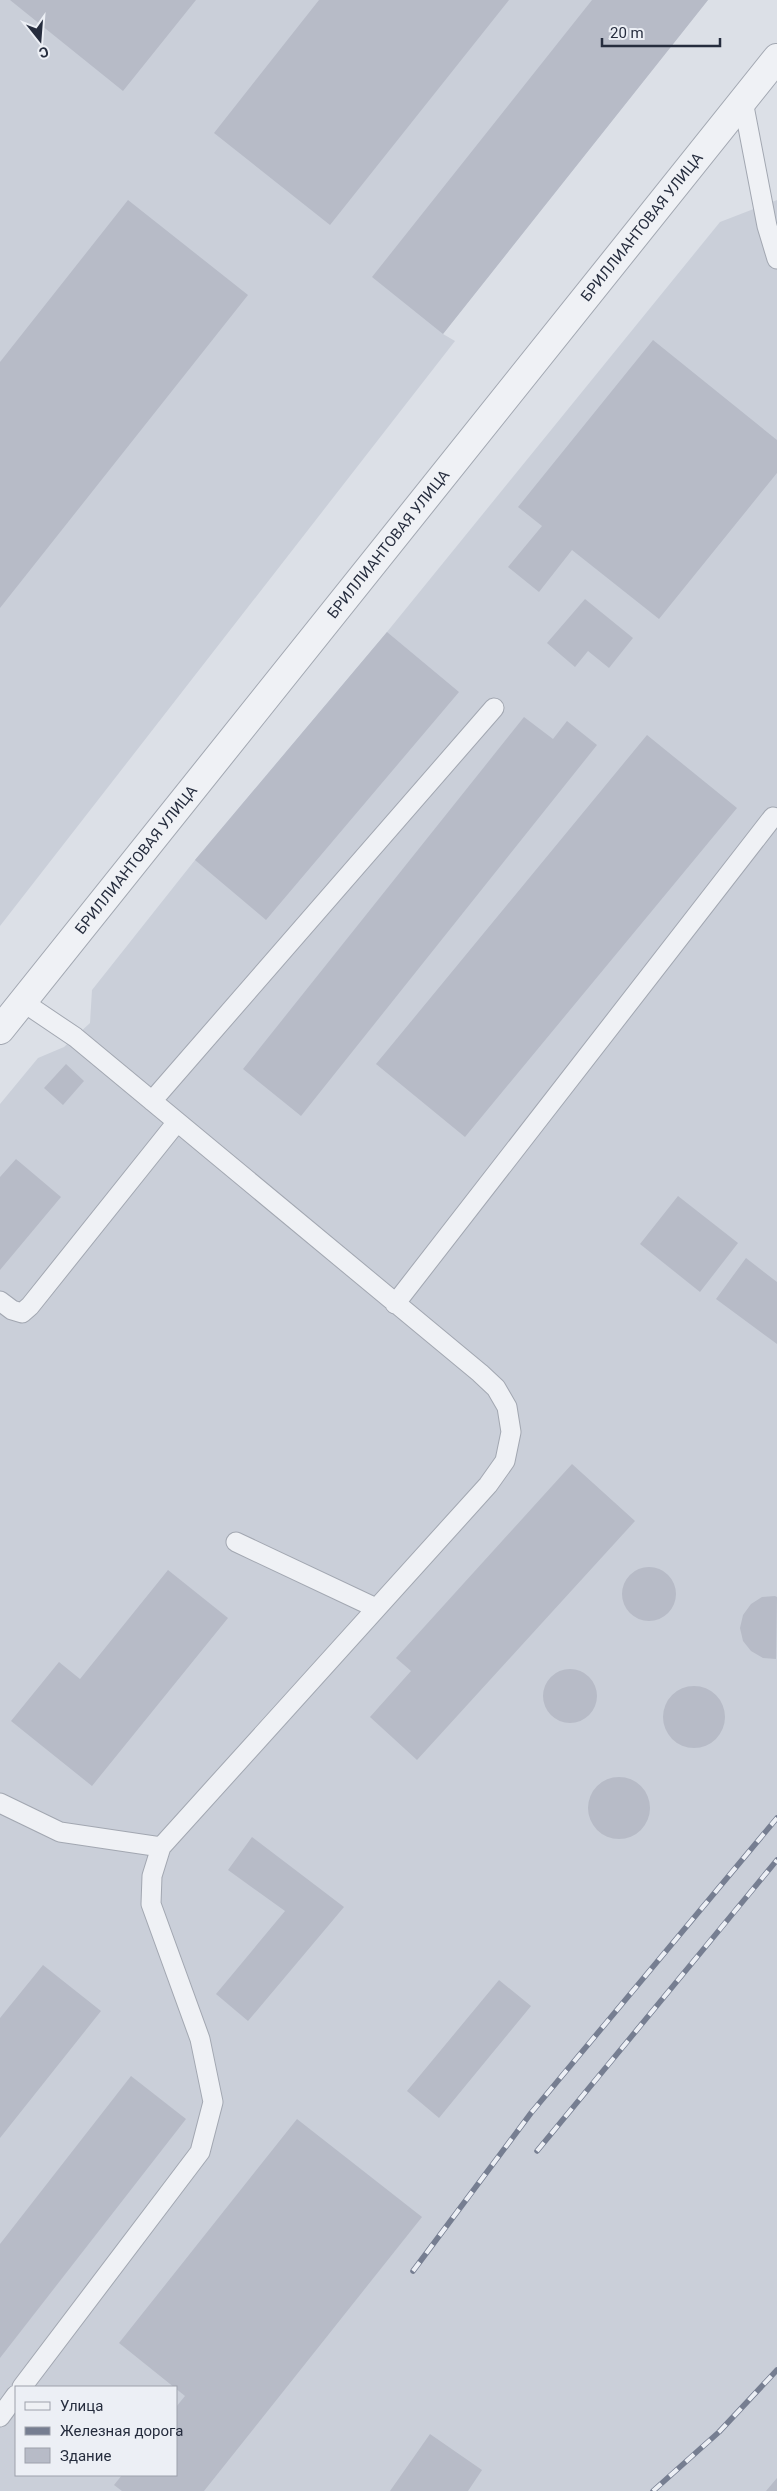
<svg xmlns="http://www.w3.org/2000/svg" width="777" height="2491" font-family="Roboto,sans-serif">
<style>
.built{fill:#cacfd9;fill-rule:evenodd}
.building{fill:#b7bbc7}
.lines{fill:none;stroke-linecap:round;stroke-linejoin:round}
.service-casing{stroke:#a2a7b1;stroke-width:21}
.minor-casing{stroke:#a2a7b1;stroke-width:30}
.service{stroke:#eff1f5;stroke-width:19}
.minor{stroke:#eff1f5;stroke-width:28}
.rail-casing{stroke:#767e91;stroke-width:5.5}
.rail{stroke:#eceff5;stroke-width:4;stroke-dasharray:11;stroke-linecap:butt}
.labels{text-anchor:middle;stroke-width:5;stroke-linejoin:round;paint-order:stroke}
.street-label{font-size:15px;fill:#262d3e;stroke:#eceff5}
</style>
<rect width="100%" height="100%" fill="#dce0e7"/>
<path class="built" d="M0,0H708L443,334L455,341L0,926Z
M777,200V2491H0V1104L38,1058L64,1047L90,1023L92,990L195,860L387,632L720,222ZM16,2387H176V2475H16Z"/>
<path class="building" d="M10,0H196L123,91Z
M319,0H509L330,225L214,133Z
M592,0H708L443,334L372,277Z
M128,200L248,295L0,608V362Z
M653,340L777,440V473L659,619L572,550L539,592L508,567L542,526L518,507Z
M585,599L633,638L609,668L588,651L575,667L547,643Z
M387,632L459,692L266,920L195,860Z
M524,717L553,739L567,721L597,745L301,1116L243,1069Z
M647,735L737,808L465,1137L376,1064Z
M66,1064L84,1081L63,1105L44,1088Z
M16,1159L61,1197L0,1270V1177Z
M678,1196L738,1243L700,1292L640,1244Z
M746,1258L777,1282V1344L716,1299Z
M572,1464L635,1521L417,1760L370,1717L411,1671L396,1658Z
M622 1594a27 27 0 1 1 54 0a27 27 0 1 1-54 0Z
M168,1570L228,1618L92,1786L11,1721L59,1662L80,1679Z
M775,1596L777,1597L776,1659L763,1658L751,1651L743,1641L740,1628L743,1615L751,1604L762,1597Z
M543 1696a27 27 0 1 1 54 0a27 27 0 1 1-54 0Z
M663 1717a31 31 0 1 1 62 0a31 31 0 1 1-62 0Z
M588 1808a31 31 0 1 1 62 0a31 31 0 1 1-62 0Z
M252,1837L344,1907L248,2021L216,1994L285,1911L228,1870Z
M43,1965L101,2011L0,2138V2018Z
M499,1980L531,2006L439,2118L407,2091Z
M131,2076L186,2119L0,2358V2244Z
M297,2119L422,2217L204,2491H122L114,2485L122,2475H176V2407L185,2396L119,2343Z
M430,2434L482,2470L468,2491H390Z
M777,2478V2491H766Z"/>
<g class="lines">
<g class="service-casing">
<path id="service" d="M743,101L767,226L777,259
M152,1101L494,708
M0,1301L12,1310L22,1313L30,1306L177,1122
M395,1304L773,817
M236,1542L376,1608
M0,1803L60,1832L161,1847
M22,2387L200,2152L213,2102L200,2039L151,1904L152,1876L161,1847L488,1485L505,1461L511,1432L507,1407L496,1388L480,1373L75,1037L23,1002
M0,2417L16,2395"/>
</g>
<g class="minor-casing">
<g id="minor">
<path id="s1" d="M0,1030L777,58"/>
</g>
</g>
<use href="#service" class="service"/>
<use href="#minor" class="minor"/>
<g class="rail-casing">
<path id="rail" d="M537,2151L777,1860
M413,2271L531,2113L777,1818
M653,2491L719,2432L777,2370"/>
</g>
<use href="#rail" class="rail"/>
</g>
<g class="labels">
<g class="street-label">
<text dy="5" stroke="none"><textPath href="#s1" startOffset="1028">БРИЛЛИАНТОВАЯ УЛИЦА</textPath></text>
<text dy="5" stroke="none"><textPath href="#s1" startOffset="622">БРИЛЛИАНТОВАЯ УЛИЦА</textPath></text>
<text dy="5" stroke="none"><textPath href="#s1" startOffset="218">БРИЛЛИАНТОВАЯ УЛИЦА</textPath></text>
</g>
</g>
<rect x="15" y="2386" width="162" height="90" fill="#eceff5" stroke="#9da1ac"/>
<rect x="25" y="2402" width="25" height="8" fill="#eff1f5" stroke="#9da1ac"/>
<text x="60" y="2411" font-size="15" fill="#262d3e">Улица</text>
<rect x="25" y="2427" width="25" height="8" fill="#767e91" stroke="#9da1ac"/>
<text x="60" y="2436" font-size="15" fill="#262d3e">Железная дорога</text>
<rect x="25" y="2448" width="25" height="15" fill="#b7bbc7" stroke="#9da1ac"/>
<text x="60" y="2461" font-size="15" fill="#262d3e">Здание</text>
<g transform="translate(40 40) rotate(163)" stroke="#eceff5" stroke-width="4" paint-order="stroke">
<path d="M0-4L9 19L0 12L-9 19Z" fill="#262d3e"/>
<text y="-8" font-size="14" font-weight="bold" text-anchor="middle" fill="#262d3e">С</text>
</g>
<path d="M602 38v8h118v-8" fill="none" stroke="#262d3e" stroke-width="2.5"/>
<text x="610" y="38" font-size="15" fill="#262d3e" stroke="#eceff5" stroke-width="4" paint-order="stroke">20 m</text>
</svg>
